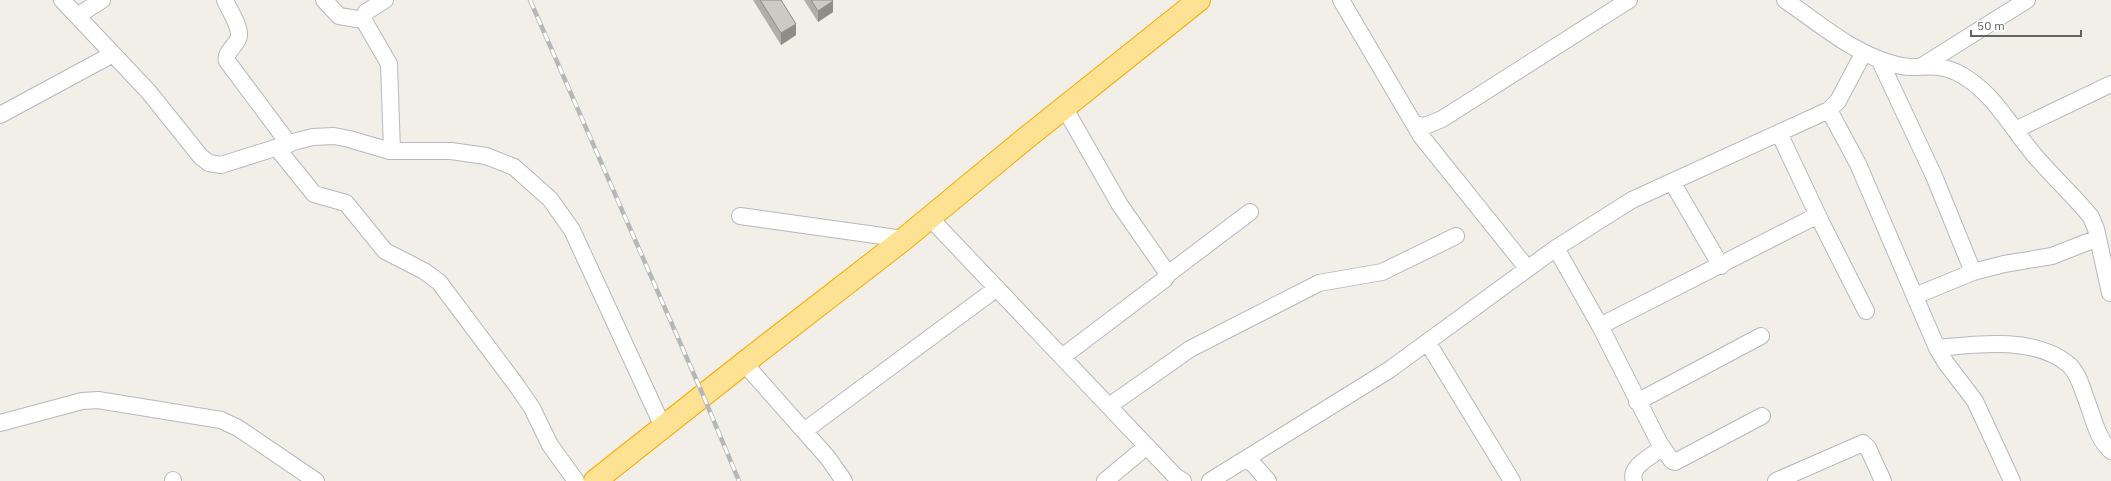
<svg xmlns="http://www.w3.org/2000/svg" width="2111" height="481" font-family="'IBM Plex Sans',sans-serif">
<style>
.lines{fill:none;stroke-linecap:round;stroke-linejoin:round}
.minor-casing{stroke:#b5b8bc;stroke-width:18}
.highway-casing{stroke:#f9ab00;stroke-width:24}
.minor{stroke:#fff;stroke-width:16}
.highway{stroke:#fde293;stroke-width:22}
.rail-casing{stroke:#b6b7b8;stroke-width:4.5}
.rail{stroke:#fff;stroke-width:3;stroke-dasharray:9;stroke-linecap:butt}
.wall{fill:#afaea9}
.shaded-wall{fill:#8f8d8a}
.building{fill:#cccac5;stroke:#8f8d8a}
</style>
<rect width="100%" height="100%" fill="#f1efe8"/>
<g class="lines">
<g class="minor-casing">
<path id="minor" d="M62,0L148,91L201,157L209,163L221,165L297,141L313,137L334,136L349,139L390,151H451L486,156L514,167L550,199L572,230L663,427
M225,0C229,10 240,25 239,36C238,45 224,52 227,61L289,144
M324,0L339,16L363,20
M385,0L366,12L363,19L389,64L392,151
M1341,0L1414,124L1425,126L1442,119L1629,0
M1785,0C1820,24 1855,55 1897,65C1919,71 1931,61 1956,72C1993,90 2010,127 2036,157C2054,178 2074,196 2091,217L2096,229L2110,293
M77,16L102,0
M1879,59L1934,176L1973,272
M1922,66L2027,0
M1829,110L1858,164L1937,348L1946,363L1975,401L2012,481
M0,115L113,54
M1414,124L1421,136L1527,268
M2015,130L2111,84
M1779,133L1821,222L1866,311
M277,148L314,194L346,203L385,251L424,271L439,282L517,386L532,408L550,445L576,481
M1672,182L1721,266
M740,216L904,239
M930,218L1176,477L1183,481
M1556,248L1600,326L1660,444L1659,450C1649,458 1629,467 1634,481
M1168,274L1250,212
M1915,296L1973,272L2004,264L2052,256L2098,238
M1600,326L1818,215
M1428,343L1512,481
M1937,348C1977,344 2034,336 2068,364C2078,372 2082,388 2086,399C2093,416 2097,439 2111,451
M1062,357L1165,279L1168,274L1120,205L1064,107
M744,363L828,458L844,481
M1637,402L1761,336
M1109,406L1190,349L1319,283L1382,272L1456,236
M0,423L82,401L98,400L221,420L238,428L316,481
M804,431L997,288
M1661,445L1672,461L1675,462L1762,416
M1248,458L1268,481
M173,480V481
M1105,481L1147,446
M1210,481L1389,370L1556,248L1632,200L1829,110L1838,101L1863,54
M1776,481L1863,443L1868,448L1883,481"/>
</g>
<g class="highway-casing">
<path id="highway" d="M595,481L744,363L904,239L1020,143L1199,0"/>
</g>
<use href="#minor" class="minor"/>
<use href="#highway" class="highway"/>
<g class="rail-casing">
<path id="rail" d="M530,0L703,395L739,481"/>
</g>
<use href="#rail" class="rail"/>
</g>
<path class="wall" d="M753,0H781L796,35L781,45Z
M804,0H832L833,12L818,22Z"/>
<path class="shaded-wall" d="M833,1V12L818,22V11Z
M796,24V35L781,45V33Z"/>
<path class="building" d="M760,0H781L796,24L781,33Z
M811,0H832L833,1L818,11Z"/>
<path d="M1971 30v6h110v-6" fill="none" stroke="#5f6368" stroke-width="2"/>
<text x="1977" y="30" font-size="12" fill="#5f6368" stroke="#ffffff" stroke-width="3" paint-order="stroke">50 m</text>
</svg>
